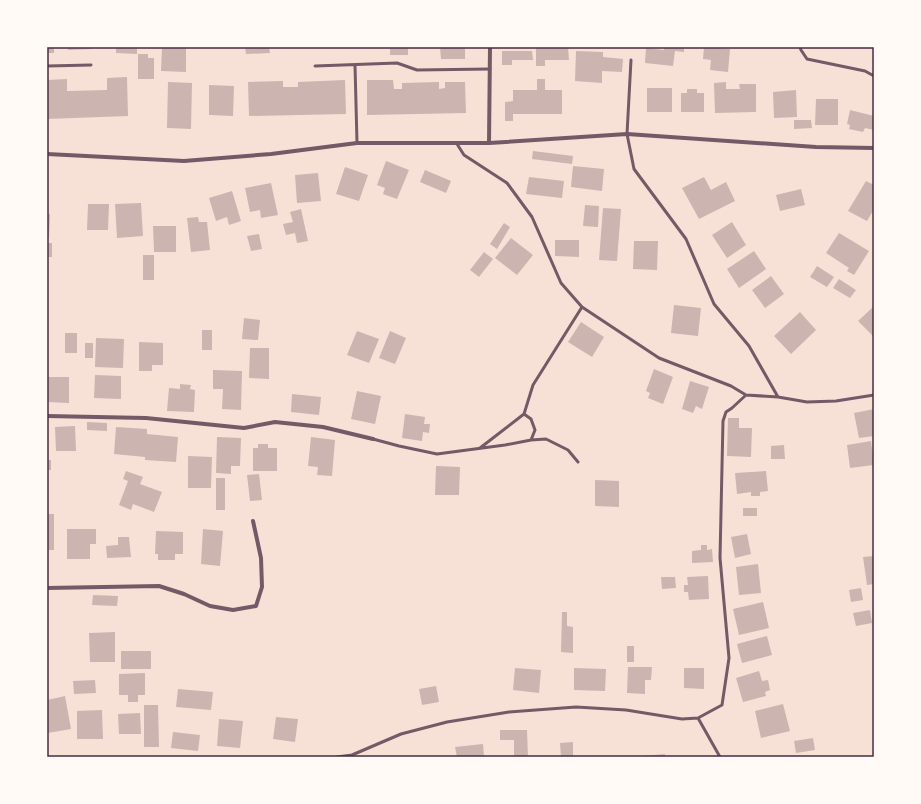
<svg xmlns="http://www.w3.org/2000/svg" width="921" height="804" font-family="Helvetica,sans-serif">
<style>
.building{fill:#ccb4b1}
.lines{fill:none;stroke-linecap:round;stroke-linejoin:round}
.service{stroke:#755966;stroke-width:3}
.minor{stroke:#755966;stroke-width:4}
.neatline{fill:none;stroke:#4a2c40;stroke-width:1.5}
</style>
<rect width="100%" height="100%" fill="#f7e1d7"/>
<path class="building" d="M47,47H54V53H47Z
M68,47H92V49L68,50Z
M116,47H137V54L116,53Z
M162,47H186V72L161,71Z
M245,47H269L270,53L246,54Z
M390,47H408V55H390Z
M440,47H465V59H441Z
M536,47H568L569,60H545V66H536Z
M664,47H684V52L675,51L673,66L645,63L646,48L664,50Z
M704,47L730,49L728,72L710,70L711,60L703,59Z
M502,51H532L533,60H512V65H502Z
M576,51L603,52V57L623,59L622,72L602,71V83L575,81Z
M138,54H148V58H154V79H138Z
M127,77L128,116L47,119V80L67,79V91L107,90V78Z
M537,79H545V90H562V114H513V121H505V102L513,101V90H537Z
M345,80L346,114L249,116L248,82L283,81V87H298V82Z
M367,80H393L394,89H402V83L439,82V89L445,88V82H465L466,113L367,115Z
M168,82L192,83L191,129L167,128Z
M726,82V89H740L739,84H756V112L715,113L714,83Z
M209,85L234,86L233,116L209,115Z
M647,88H672V112H647Z
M687,89H697V93H704V112H681V93H687Z
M796,90L797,117L774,118L773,92Z
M816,99H838V125H815Z
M850,110L874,116V130L865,128L863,132L849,129L850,125L847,124Z
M794,120H811L812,128L794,129Z
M533,151L573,156L572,164L532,159Z
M386,161L409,170L397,199L383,194L385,188L377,185Z
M573,166L604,169L602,191L571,187Z
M345,167L368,175L359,201L336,194Z
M425,170L451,181L446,193L420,182Z
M318,173L321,201L297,203L295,175Z
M529,177L564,181L562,198L526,194Z
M704,177L711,190L726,182L735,201L699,219L682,188Z
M866,181L874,185V209L867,221L848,211Z
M271,183L278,215L261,218L260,210L250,212L245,188Z
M801,189L805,205L780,211L776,195Z
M232,191L241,221L229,225L227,217L216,221L209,198Z
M141,203L143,236L117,238L115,204Z
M88,204H109L108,230H87Z
M585,205L599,206L598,227L583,226Z
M603,208L621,209L617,261L599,260Z
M301,209L308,241L297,243L295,233L286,235L283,224L293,222L290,212Z
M47,214H50L49,238H47Z
M198,217L199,222H207L210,250L191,252L187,218Z
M732,222L746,245L727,258L712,235Z
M504,223L510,227L497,249L490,244Z
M153,226H176V252H154Z
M839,233L869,251L854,275L847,271L849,268L826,253Z
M259,234L262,249L251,251L247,236Z
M511,238L533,255L517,275L495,258Z
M555,240H579V257L555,256Z
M634,241H658L657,270L633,269Z
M47,243H52V257H47Z
M754,251L766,269L739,288L727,269Z
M484,252L493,259L479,277L470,270Z
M143,255H154V280H143Z
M817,266L834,277L827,287L810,277Z
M771,276L784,294L765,308L752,290Z
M839,279L856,290L850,298L833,288Z
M674,305L701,308L698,336L671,333Z
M873,307L874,308V337L858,321Z
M800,312L816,330L791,354L774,336Z
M244,318L260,320L258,340L242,339Z
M581,322L604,337L592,357L568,342Z
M202,330H212V350H202Z
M357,331L379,339L369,363L347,355Z
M390,331L406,338L395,364L379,358Z
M65,333H77V353H65Z
M96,338L124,339L123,368L95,367Z
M139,342L163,343V365H152V371H139Z
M85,343H93V358H85Z
M250,348H269V379L249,378Z
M654,369L673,377L663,404L648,398L650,393L646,391Z
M213,370L242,371L241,410L222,409L223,389H213Z
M95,375L121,376V399L94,398Z
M47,377H69V403L47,402Z
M690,381L709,387L702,409L696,406L693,413L682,409Z
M180,384L191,385L190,389L195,390L194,412L167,411L169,388L180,389Z
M357,391L381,396L375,424L351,419Z
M292,394L321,397L319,415L291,412Z
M874,409V436L859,438L854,413Z
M405,414L425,417L424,424H430L429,433L423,432L422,441L402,438Z
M728,418H739V428H752L751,457L727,456Z
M87,422L107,423V431L87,430Z
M75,426L76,451H56L55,427Z
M116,427L147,429V434L178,437L176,462L145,460V457L114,454Z
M217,437L241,438L240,466H231V474L216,473Z
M311,437L335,440L332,476L317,475L318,467L308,466Z
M871,441L874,465L850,468L847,445Z
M258,444H268V448H277V471H253V448H258Z
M784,445L785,459H771V446Z
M188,456L212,457L211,488H188Z
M47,460H51V470H47Z
M436,466L460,467L459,495H435Z
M126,471L143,477L140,484L162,492L154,512L133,504L131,510L119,505L128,481L123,479Z
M766,471L768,491L760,492V496H751V492L737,494L735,473Z
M259,474L262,500L250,501L247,475Z
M216,478H225V510H216Z
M595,480L619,481V507L595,506Z
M743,508H757V516H743Z
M47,514H54V550H47Z
M67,529H96V544H90V559H67Z
M203,529L223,531L220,566L201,564Z
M156,531L183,532V554H175V560H158V554H155Z
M747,534L751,554L735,558L731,537Z
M118,537H129L131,557L107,558L106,546L118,545Z
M701,545H707V550L712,549L713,562L692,563V551L701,550Z
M874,556V584L867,585L863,557Z
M758,564L761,593L739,595L736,567Z
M708,576L709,599L689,600L688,592H684V585H688L687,577Z
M661,577H675L676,588L662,589Z
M861,588L863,600L851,602L849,590Z
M93,595L118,596L117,606L92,605Z
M763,602L769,628L739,635L733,609Z
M870,610L872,623L856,626L853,613Z
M562,612H567V626L573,627V653L561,652Z
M115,632V662H90L89,633Z
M767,636L772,655L742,663L737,644Z
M627,646H634V662H627Z
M121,651H151V669H121Z
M628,667H652L651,680H645V694L627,693Z
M515,668L541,670L539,693L513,690Z
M574,668L606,669L605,691L574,690Z
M684,668H704V689L684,688Z
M759,671L762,681L768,680L770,690L765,692L766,696L743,702L736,678Z
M145,673V695H138V702H128V695H119V674Z
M95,680L96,693L74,694L73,681Z
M436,686L439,702L422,705L419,689Z
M178,689L213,692L211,710L176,707Z
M65,696L71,729L48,733L47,700Z
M783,704L790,731L761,738L755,711Z
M144,705H158L159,747H144Z
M102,710L103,739H77V711Z
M140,713L141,734H119L118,714Z
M276,717L298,719L295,742L273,739Z
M219,719L243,721L240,748L217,746Z
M500,730H527L528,757H514V740H500Z
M173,732L200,735L198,751L171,748Z
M813,738L815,750L796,753L794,741Z
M573,742V757H561L560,743Z
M483,744L484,757H457L455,747Z
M665,754V757H641V756Z"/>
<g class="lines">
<path class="service" d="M800,47L801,50L807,59L865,71L874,76
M631,60L627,134L634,169L686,239L714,304L749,346L778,397
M355,65L357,143
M47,66L91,65
M315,66L397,63L417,70L490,69
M457,144L464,155L507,183L532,217L561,283L582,307L659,358L731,386L746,395L778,397L807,402L836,401L874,395
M373,439L399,446L437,454L505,445L531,440L535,430L531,419L524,414
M531,440L546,439L568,450L578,462
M480,448L524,414L533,385L582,307
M698,718L720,757
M337,757L352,755L401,734L447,722L509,712L576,707L626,710L682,719L698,718L722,705L729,658L720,558L723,421L726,412L732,408L746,395"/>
<path class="minor" d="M489,143L490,47
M47,154L184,161L271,154L357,143H489L627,134L816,147L874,148
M47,416L146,418L244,428L275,422L323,427L373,439
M47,588L159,586L184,594L210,606L233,610L256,606L262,587L261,558L253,521"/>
</g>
<rect width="921" height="804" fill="none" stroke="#fffaf5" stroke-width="96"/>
<rect x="48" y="48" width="825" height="708" class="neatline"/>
</svg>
